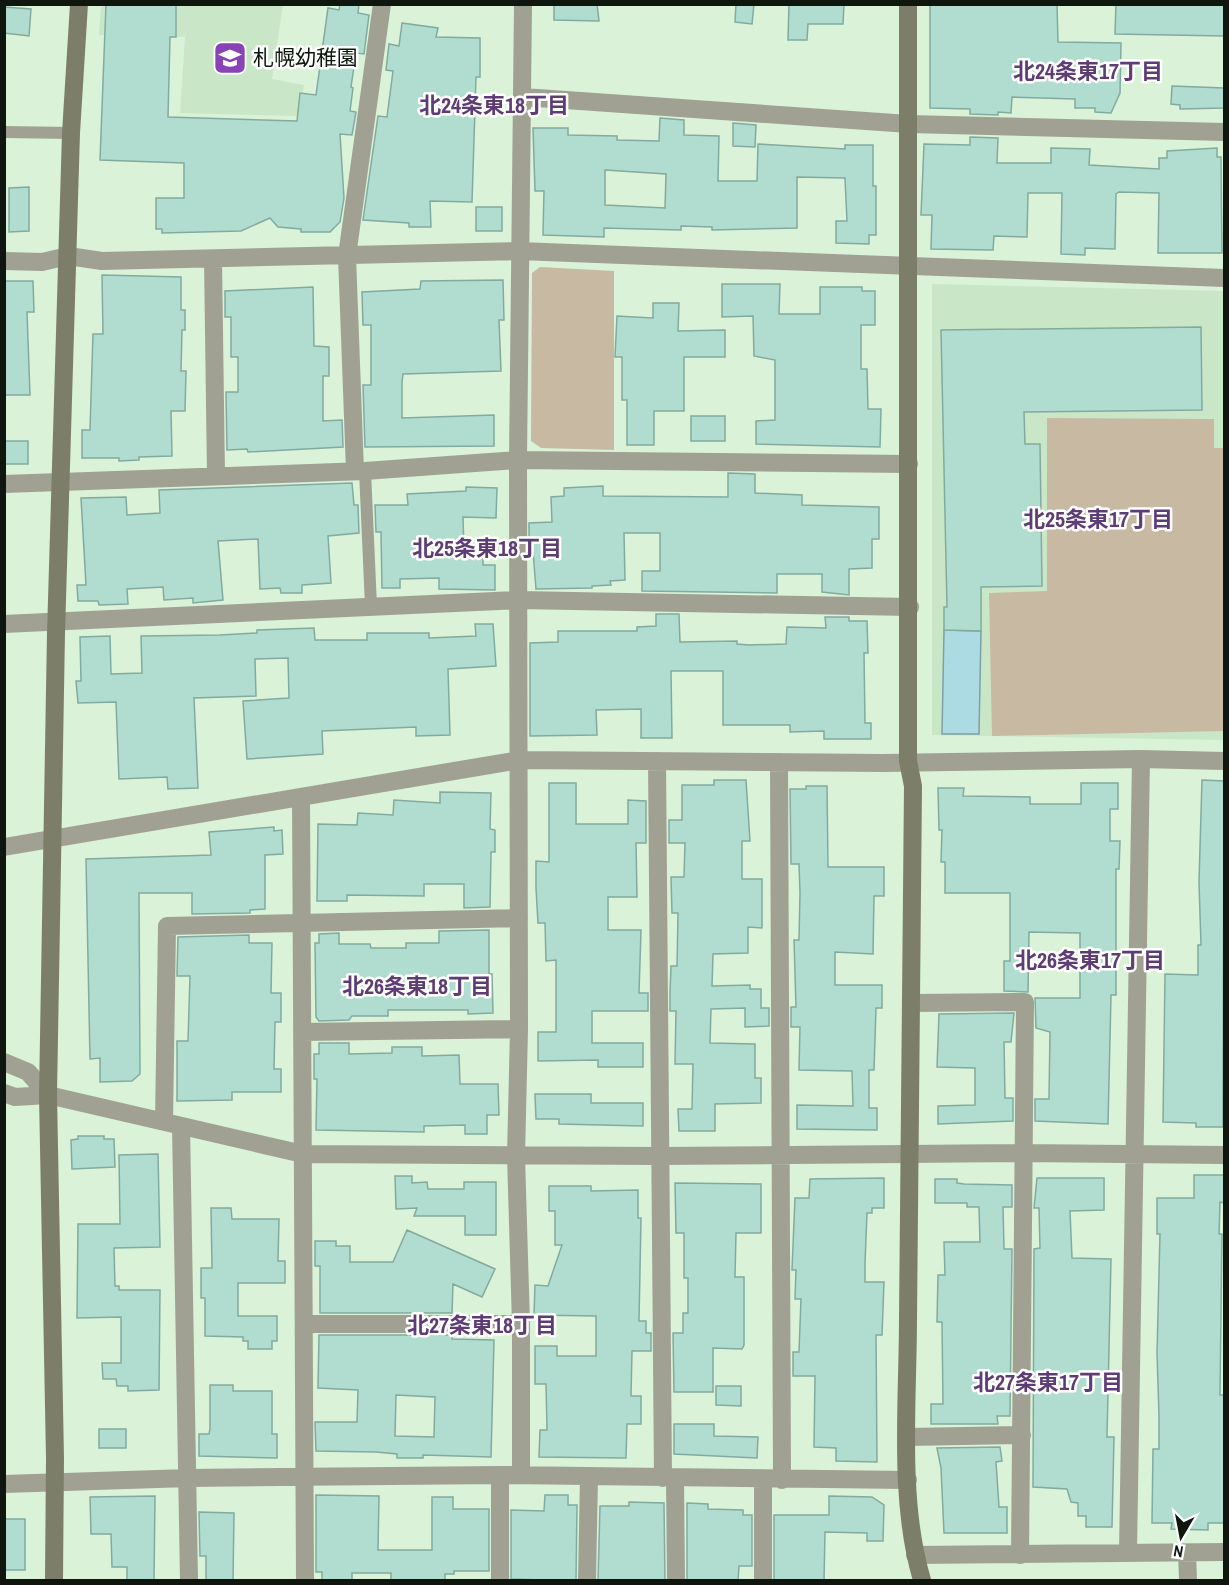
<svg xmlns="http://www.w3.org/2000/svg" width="1229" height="1585" font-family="'Archivo Narrow','Noto Sans JP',sans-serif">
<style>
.built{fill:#c9e7c7}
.green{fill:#c8b9a3}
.water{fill:#addbe3;stroke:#7da0a3;stroke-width:1.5}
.building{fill:#b1ddd1;stroke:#83aa9f;stroke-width:1.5;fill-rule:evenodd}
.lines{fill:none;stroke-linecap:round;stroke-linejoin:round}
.lane{stroke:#a0a193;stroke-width:12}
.street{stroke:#a0a193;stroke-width:18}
.secondary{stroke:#7d7e6a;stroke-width:18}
.labels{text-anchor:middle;stroke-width:5;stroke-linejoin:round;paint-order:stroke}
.poi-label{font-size:21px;fill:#0e160d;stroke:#fff;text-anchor:start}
.neighbourhood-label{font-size:22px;font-weight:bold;fill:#5e3d77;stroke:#fff}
</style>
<rect width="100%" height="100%" fill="#daf2d7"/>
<path class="built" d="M101,5H283L272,79L304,85L298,116L180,113L185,37L99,35Z
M932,284L1224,291V740L932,735Z"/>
<path class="green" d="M540,267L614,271V450L541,448L531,441L532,273Z
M1047,418L1214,419V448H1224V731L992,736L989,593L1047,591Z"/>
<path class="water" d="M944,630L981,631L979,734H942Z"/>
<path class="building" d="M106,4H176V37H170L168,117L297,121L300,93L316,95L328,8L339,10L340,4H359L358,13L369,15L364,54L356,53L351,87L353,88L350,111L356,112L352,135L340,134L344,198L340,222L330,232H301V229L278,227L270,218L241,231L162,233V229H156V198H184V163L100,160Z
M554,4H597L599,21L554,20Z
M736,4H754L752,24L735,22Z
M789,4H844L843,24H808L807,40H788Z
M930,4H1057L1058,42L1121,43L1120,93L1111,113L1095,112V108H1075V99L1012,97L1011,113L998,112V115L970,114V109L930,108Z
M1116,4H1224V36L1115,34Z
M4,7L31,9L29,36L4,33Z
M402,23L438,28L436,37L480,38V77H476L472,202L430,201L431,227H409V223L363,220L378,116L387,117L393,71L386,70L389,44L399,46Z
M1172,86L1224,88V108L1180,109V105L1171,104Z
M660,118L684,120V135L719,136L718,181H757L758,144L845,149V145H873V186H876V235H869V244L836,243V221H847L845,178L797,177V228L712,230V227L681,226V230L604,228V237L543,235L544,191H535L533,128H568V135L617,136V140L659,141ZM605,170L666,174L665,208L605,205Z
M733,123L756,125L755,147L733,146Z
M970,137L998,138L997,163H1051V148L1090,149L1089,165L1159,169V158H1167V151L1217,148V157H1221L1222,253H1158L1159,193L1119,192L1116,194L1115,249L1085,248V255L1061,254L1062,193H1028L1027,237L994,236L993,250L931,249L932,215H921L924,144L970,145Z
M29,187V231L9,232V188Z
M476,207H502V231H476Z
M102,275L181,277V310H185V330H182L181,371H186L185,411H171L172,456L139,457V460L119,461V458H82V430H90L93,334H103Z
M503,280L504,320H499L501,371L403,374L402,382V418L494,415V446L365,447L363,385H371V325H363L362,292L420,289L421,281Z
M4,281H33L34,312H27L30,395H4Z
M722,284H780L779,314H820V287H862V291H875V325H861V369H867L868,409H881L880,447L756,444V421L775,420V360L754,356L753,316L722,317Z
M313,287L314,346L329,347V376H323V421L342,420L343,447L248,452L247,449L227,450L226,392H238V357H231V317H225V291Z
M653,303H679L678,331L725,330V357H684V411H654V445H627V400H622V357H615L617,316L653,318Z
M1201,327L1202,410L1024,412L1025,444H1040L1042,586L981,587V631L944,630V607H947L941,330Z
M691,416H725V441H691Z
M4,441H28V464H4Z
M728,473L755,474V493L802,495V505L879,507V539H872V568L849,569V595L822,592V574H777V593L642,591V571H660V533H624L625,580L610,581L611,585L592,586V588L536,589L533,551L529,552V523L552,522L551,497L564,496V488L603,486V496L728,497Z
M352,483L354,505H358L359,533L328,536L331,583L302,585V593H281L280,588L260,589L258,539L218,541L223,600L193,603V598L164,600L163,587L127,589L128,604L99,605L98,601H78L77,585H86L81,498L126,497L127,515L160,513L159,490Z
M466,487L497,488L496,518L463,517L464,550H467V555H483V565H495V590L439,589V578L400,579V588H382L381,532H376L375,505H408L407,494L466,491Z
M656,614H679L680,642L737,641V644L749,645L786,644L787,627L826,628L825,617H849V621H867L868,653H864L865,723H871V739H824V731L790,732V725H723V671H671L672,738H641V709L596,710L597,735L530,736V643L558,642V631H637V627L656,626Z
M475,624H493L496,666L448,669L450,735L416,736V727L322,731L323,754L247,759L243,701L289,698L288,658L255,659L256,696L194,698L198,788L168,789L167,777L119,779L116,702L78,703L76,681H81L80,637L110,636L111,674L142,673L141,636L220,635L257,633V630L314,628L315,640H367V633H429V638L476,636Z
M714,780H746L750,841H742V879H762V928L748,927V953L713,954L712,986L750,985V989H761V1008H769V1026L745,1027V1008L711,1009L710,1043L755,1044V1078H761V1103L715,1104V1131H679L678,1109H692L693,1064H675L676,1011H670V993L671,966H677L678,913H672L671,877H684L685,843H669V820H682V785H714Z
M1202,780L1224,781L1223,1127H1196V1123L1163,1122L1165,974L1198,975V945H1201L1199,882Z
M549,783H576V824H628V800L646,801V843H636L637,897H608V930H641L639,993H648V1011H592V1043H643V1067H598V1060L538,1061V1032H556V960L546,961L545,923H538L536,888V861L549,862Z
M1081,783H1118V809H1110V841H1120L1119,869H1116V995H1111L1108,1124L1035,1121V1099H1049L1050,1032L1036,1028L1035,998H1080V933L1029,932L1028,992L1004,991V961H1010V893H945V862H941L942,830H939L938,788H964L963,796L1030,797V804H1081Z
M806,786H827L828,867H884V896H874L873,954L835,952V985H882V1008H876L874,1070H869V1108H877V1130L797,1129V1105L853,1106L852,1071L799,1070L800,1027H791V1007H796L794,940H799L800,893L799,864H791L790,789H806Z
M440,792L491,793L490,829L495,830V852H491L490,907L464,908V884H424V896L347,895V901H317L318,824L357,825L358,813L393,815L394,800L440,803Z
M274,827V831L282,830L283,854L265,855V909L250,910V913L192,914V893H139L140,1074L132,1081L100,1082V1058L90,1059L86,859L211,855L209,832Z
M489,930V974H492L493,1013L468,1014V1010H388V1016H352L349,1020L319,1021L316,1017L315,943H319V934L339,933V944H370L371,948H406V943H439V931Z
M249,935V943H272L271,993H281V1022H275L274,1069H281V1092H232V1100L177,1101V1041H188L190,976H177L178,937Z
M1014,1013L1011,1042H1004L1005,1098H1013V1121L938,1124V1106L975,1105V1068L937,1067L939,1014Z
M319,1043H349V1054L392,1053V1047H422V1056L459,1055L460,1084H498L499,1115H487V1134H465V1125L424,1126V1132L316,1130L317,1079H314V1054H319Z
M535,1094H591V1103H643V1126L559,1124V1119H536Z
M78,1136H104V1139H114L115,1167L72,1169L71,1140L78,1139Z
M158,1154L160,1247L114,1248L115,1286H119V1290H160L159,1390L128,1391V1386H117L116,1379H103L102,1363H121V1317L77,1318L78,1224H120L119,1155Z
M1194,1175H1224V1203L1220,1202L1219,1234H1222L1220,1395H1224V1523H1208V1530L1171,1529L1172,1523H1152L1153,1449H1159V1416L1157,1353L1160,1234H1157V1198H1194Z
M395,1176H412V1183L427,1182L428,1189H464V1182H496V1235H465V1216H414L417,1208L396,1209Z
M884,1178V1208H872V1213H867L865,1263V1282H884L882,1335H876L877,1462L836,1461V1448L814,1447L815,1376H793V1352H799L801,1299H795L796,1270H792L795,1198H809L810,1179Z
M1037,1178H1104V1210L1070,1211L1072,1258L1111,1259L1107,1437H1114L1112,1527H1086V1516H1078V1503L1071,1502L1067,1489L1033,1487L1034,1249L1040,1248L1039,1208H1034Z
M935,1179H957V1183L964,1184L1012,1185V1207H1003L1004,1249H1012L1010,1416H997L998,1424H931V1404H943L942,1322H937L938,1275H945L944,1242H980L979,1207H967V1203H935Z
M675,1183L761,1184V1233H736L735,1277H744V1345L742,1349L713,1348V1392H674L673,1333H683V1313H688V1278H684V1233H676Z
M549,1186H591V1191L638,1190V1218H641L639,1321H646V1333H651V1351H632L631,1396H641V1424H627L626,1458L539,1457L540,1430H547L546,1384H535V1346H557V1356H596V1316L534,1315L535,1285L548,1286L562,1245H555V1211H549Z
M211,1208H231L232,1219H279L278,1261H285V1283H238V1316H277V1341H272V1349H248V1341H243V1337L205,1336V1298H201V1268H212Z
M407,1230L495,1269L482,1297L453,1284L452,1313H320V1266H315V1241H336V1246H350V1262H393Z
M319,1335H452V1339L494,1340L491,1457L423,1455V1458H397V1454L376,1452L316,1451L315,1422H357L358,1390L318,1388ZM396,1395L435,1397L434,1437L395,1436Z
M210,1385H233V1391H272V1434H277V1458L199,1456V1434H209L210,1429Z
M716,1386H741V1406L716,1405Z
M674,1424H714V1436L758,1437L757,1458L674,1454Z
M99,1429H126V1448H99Z
M1000,1447L1002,1461L996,1462L999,1507H1007V1533H944L941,1468L937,1448Z
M316,1495L379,1496L378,1550H432V1497H453V1509H489V1571H454V1574H445V1581H391V1573H352V1581H322V1572H316Z
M545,1495H568V1505H577L576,1581L511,1579V1510L544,1511Z
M155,1496L154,1581H127V1567H112L111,1534H91L90,1497Z
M829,1496L872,1497L884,1505L883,1541H867V1533L825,1532L824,1581H774V1515H829Z
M629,1502L664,1503L665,1581H598L600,1506H629Z
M687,1503L708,1504V1509L743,1510V1515H752V1566H739L738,1581H687Z
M199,1512L234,1513L233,1581H206V1556H200Z
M4,1519H25V1570H4Z"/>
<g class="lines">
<path class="lane" d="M4,132L71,133
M365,471L371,606"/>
<path class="street" d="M523,97L909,124L1224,132
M213,259L216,476
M4,261L42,262L68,256L102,261L519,251L1224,278
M355,471L347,256L382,4
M4,484L365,471L518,460L909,464
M4,624L518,600L910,607
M657,761L663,1478
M779,762L782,1480
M301,798L305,1580
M4,847L519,760L883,763L1141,759L1224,761
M913,1003L1025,1002L1020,1555
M302,1032L519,1029
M4,1062L28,1072L48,1095
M4,1093L15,1097L48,1095L303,1154L660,1156L1024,1153L1224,1155
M164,1122L167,926L519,918
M181,1126L189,1580
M304,1324H521
M908,1437L1022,1435
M521,1475V1324L516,1156L519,1029L518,460L523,4
M675,1478L676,1580
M4,1484L188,1478L500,1475L908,1480
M1128,1553L1141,759
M1187,1553L1188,1580
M915,1555L1224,1552
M500,1580V1475
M587,1580L589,1477
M763,1580V1479"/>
<path class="secondary" d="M908,4V761L913,786C913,963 909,1140 908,1318C908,1402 898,1500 922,1580
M54,1580L55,1458L48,1095L56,633L71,133L79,4"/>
</g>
<defs>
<g id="school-square" transform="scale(1.725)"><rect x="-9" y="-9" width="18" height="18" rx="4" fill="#8843b7" stroke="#fff"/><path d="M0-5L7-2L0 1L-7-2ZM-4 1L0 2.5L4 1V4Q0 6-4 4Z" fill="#fff"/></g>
</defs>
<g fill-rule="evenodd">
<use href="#school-square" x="230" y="58"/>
</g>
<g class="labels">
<g class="poi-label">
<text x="253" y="65">札幌幼稚園</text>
</g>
<g class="neighbourhood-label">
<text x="1088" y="79">北24条東17丁目</text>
<text x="494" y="113">北24条東18丁目</text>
<text x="1098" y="527">北25条東17丁目</text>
<text x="487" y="556">北25条東18丁目</text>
<text x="1090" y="968">北26条東17丁目</text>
<text x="417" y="994">北26条東18丁目</text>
<text x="482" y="1333">北27条東18丁目</text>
<text x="1048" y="1390">北27条東17丁目</text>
</g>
</g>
<rect width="1229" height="1585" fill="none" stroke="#0e160d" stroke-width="12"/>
<g transform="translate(1181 1537) rotate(190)" stroke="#ffffff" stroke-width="4.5" paint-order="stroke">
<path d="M0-4.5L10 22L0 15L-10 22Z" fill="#0e160d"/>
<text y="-9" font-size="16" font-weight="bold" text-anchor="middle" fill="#0e160d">N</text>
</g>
</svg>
